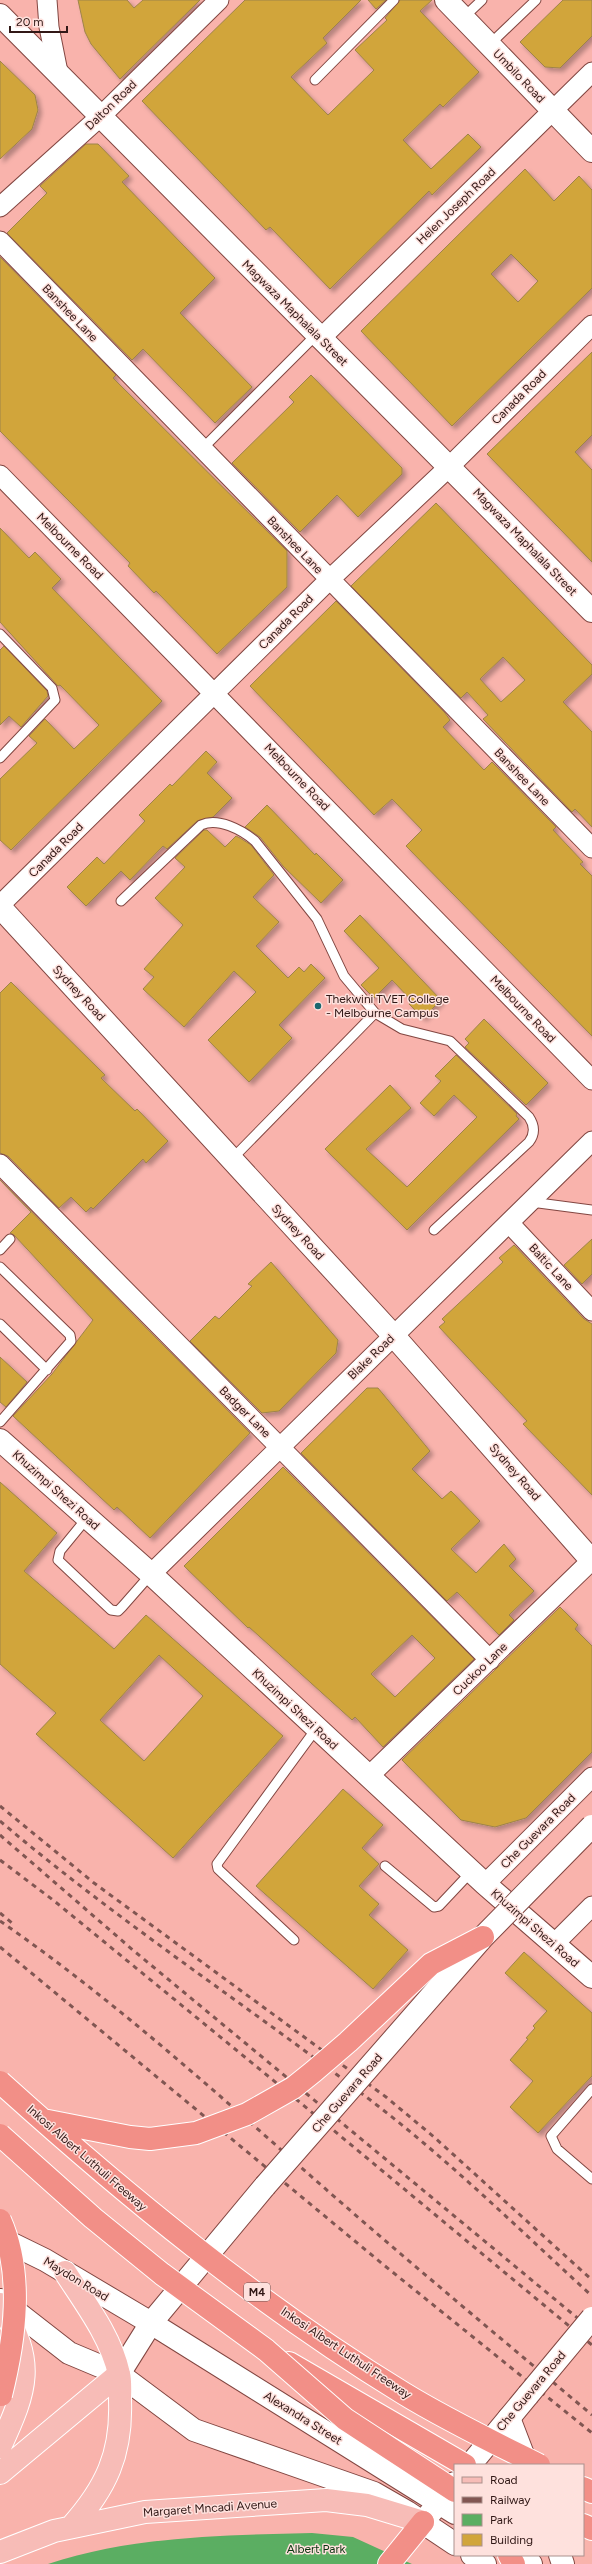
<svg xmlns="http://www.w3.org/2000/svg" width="592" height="2564" font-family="Figtree,sans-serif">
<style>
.green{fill:#5bae62}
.building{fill:#d1a53b;stroke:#9e844a;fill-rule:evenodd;filter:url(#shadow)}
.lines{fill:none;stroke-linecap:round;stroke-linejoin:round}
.service-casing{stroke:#824641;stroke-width:11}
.minor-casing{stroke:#824641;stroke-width:21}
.tertiary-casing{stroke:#824641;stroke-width:24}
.secondary-casing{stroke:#824641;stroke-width:24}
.primary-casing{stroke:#fff;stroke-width:24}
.motorway-casing{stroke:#fff;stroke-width:24}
.service{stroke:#fff;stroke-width:9}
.minor{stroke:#fff;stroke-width:19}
.tertiary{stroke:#fff;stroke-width:22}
.secondary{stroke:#fff;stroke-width:22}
.primary{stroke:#f7bcb7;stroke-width:22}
.motorway{stroke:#f28f87;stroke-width:22}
.rail{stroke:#815652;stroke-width:3;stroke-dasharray:5 5;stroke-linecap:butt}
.secondary-bridge-casing{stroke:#824641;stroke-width:24;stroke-linecap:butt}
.motorway-bridge-casing{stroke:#fff;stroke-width:24;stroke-linecap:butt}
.secondary-bridge{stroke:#fff;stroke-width:22}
.motorway-bridge{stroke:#f28f87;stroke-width:22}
.poi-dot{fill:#1a676f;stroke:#fee1dd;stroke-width:1.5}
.labels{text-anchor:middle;stroke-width:3;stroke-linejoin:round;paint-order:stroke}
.shield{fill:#fee1dd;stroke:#6e5452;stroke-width:1}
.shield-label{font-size:11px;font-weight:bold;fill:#311816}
.street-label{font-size:12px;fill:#311816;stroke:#fee1dd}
.poi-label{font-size:12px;fill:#311816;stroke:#fee1dd;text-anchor:start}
.park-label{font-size:12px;fill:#09340f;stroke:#fee1dd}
</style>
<defs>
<filter id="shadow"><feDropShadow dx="3.5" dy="3.5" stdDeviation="2" flood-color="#0004"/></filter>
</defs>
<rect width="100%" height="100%" fill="#f9b3ac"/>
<path class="green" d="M312,2533L353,2537L412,2564H48C133,2536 223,2535 312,2533Z"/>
<path class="building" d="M78,0H127L134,8L143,0H200L120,79L91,44L85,32Z
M245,0H361L323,38L327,43L291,77L328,115L374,70L355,50L387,20L385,18L400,0H432L420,11L479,72L443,107L440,104L403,140L431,169L468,134L481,147L432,195L429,191L330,289L270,227L266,230L142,101Z
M368,0H386L376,9Z
M563,0H592V36L560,68L545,67L520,42Z
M0,61L35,95L38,110L32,129L0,159Z
M86,144H98L129,176L122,182L215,278L180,313L252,387L215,423L143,349L132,360L7,233L47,193L40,186Z
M525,169L554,201L579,176L592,190V288L452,426L361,331ZM511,254L538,281L518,302L491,274Z
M0,257L116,375L113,378L287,551V587L217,654L156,591L154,593L128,566L130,563L0,431Z
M592,352V435L575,452L592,470V562L487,454Z
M311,375L402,468V474L358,517L337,495L300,532L232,463L294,402L289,397Z
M436,503L592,665V674L563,702L592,732V827L575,809L572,812L483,719L488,715L467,692L461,698L351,586ZM503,657L525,680L501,702L480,679Z
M0,528L29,558L35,552L61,579L52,588L162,701L11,850L0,840V779L37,743L29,736L45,719L74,749L99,725L60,685L58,686L0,622Z
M336,601L445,713L450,720L443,727L484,770L492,762L556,827L553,830L583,862L580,864L592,876V1036L406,846L422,830L392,799L374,815L250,686Z
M4,646L47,691L48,696L21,727L9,716L0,725V650Z
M206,751L217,762L207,773L232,798L213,817L197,821L167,849L163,846L130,880L121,871L86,906L67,887L97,857L104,864L145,821L139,815L170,784L172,786Z
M267,805L315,855L316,853L343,880L321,903L283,866L260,837L245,827Z
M204,830H207L225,847L236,836L240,838L251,845L274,875L253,897L279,922L256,946L288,978L299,967L304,972L311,964L325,978L279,1025L292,1038L249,1082L208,1040L256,992L234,971L184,1027L143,989L154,977L144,969L183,925L155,898L185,867L175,858Z
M360,915L441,1000L423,1018L409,1004L412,1001L392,980L374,998L361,985L379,968L344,931Z
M11,982L105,1075L101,1078L135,1111L137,1109L168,1141L146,1163L143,1159L93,1209L91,1207L86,1212L71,1197L59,1208L8,1156L0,1153V993Z
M484,1019L548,1083L526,1105L465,1047L469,1043L465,1039Z
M456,1055L517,1114L516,1116L519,1119L407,1230L325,1149L390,1085L411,1108L366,1149L407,1187L477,1117L454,1095L434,1116L420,1103L441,1081L435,1076Z
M0,1180L250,1433L150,1538L117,1507L114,1510L13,1416L52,1374L93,1320L14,1235L10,1233L31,1212Z
M592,1239V1274L582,1284L564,1265Z
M514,1245L584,1319L592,1324V1495L523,1424L527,1421L439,1327L445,1322L442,1319L503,1262L499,1258Z
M271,1262L338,1340L336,1353L279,1411L262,1413L190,1341L215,1316L219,1319L252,1286L248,1284Z
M0,1357L27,1382L6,1407L0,1402Z
M367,1388H378L430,1451L412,1469L442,1499L451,1491L480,1521L451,1549L476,1573L504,1544L516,1559L509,1566L534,1591L509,1615L514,1620L499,1635L457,1592L447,1601L301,1453Z
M283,1467L474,1659L383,1747L355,1717L352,1720L249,1627L248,1628L184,1566ZM412,1635L435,1658L395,1697L371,1674Z
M0,1482L57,1533L24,1571L114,1649L146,1615L283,1736L173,1858L36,1734L56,1713L0,1664ZM159,1655L203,1696L144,1761L100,1720Z
M560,1607L578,1625L575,1629L592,1646V1752L526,1818L495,1827L461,1820L402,1760Z
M343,1789L383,1825L362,1848L379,1864L359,1886L379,1904L369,1915L408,1950L373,1989L256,1886Z
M524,1952L592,2013V2076L538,2133L510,2107L533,2081L510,2060L528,2039L526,2038L535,2028L533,2026L547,2011L505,1973Z"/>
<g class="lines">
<g class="service-casing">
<path id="service" d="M463,18L482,0
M489,45L536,0
M315,80L394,0
M202,449L316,335
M0,634L52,688L55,700L0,758
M121,901L201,825C218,817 242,830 255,841L317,919L344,976L375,1013L402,1029L450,1041L529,1117C535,1126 535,1134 529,1142L434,1230
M232,1159L375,1013
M531,1202L592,1210
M0,1250L10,1239
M0,1267L70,1335L71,1341L0,1422
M0,1324L47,1370
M87,1518L60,1551L58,1560L111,1610L118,1611L122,1607L151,1574
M385,1866L434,1907L439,1906L471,1872
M294,1940L218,1869L217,1864L316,1729
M592,2089L551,2136L557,2149L592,2179"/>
</g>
<g class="minor-casing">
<path id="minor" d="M47,0L49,27L58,72
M0,207L101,116L219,0
M0,241L592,848
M320,339L592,72
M0,475L592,1080
M0,905L329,580L450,466L592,325
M0,1164L490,1660
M510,1224L592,1311
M151,1574L592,1141
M368,1777L592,1560
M485,1884L592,1777
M554,1944L592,1906"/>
</g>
<g class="tertiary-casing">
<path id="tertiary" d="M446,0L592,151
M0,1440L151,1574L485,1884L592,1977
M0,2238L45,2260L151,2323L455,2513
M1,2300L69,2353L119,2374L194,2430L374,2493L407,2512L455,2544
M509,2418L527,2465
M472,2555L485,2564
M517,2555L531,2564
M560,2555L563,2564"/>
</g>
<g class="secondary-casing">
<path id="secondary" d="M0,15L592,611
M0,907L393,1335L592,1561
M119,2374L151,2323L265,2186
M470,2465L528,2395
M423,2522L455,2483"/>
</g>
<g class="primary-casing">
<path id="primary" d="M65,2272C85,2303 111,2337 119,2374C121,2382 120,2392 120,2401C122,2454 106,2488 71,2527
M0,2304C36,2362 27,2389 0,2447
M0,2473L119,2374
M0,2552L54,2531L145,2512L326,2500L367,2505L423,2522"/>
</g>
<g class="motorway-casing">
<path id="motorway" d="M289,2363L465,2465
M583,2488L592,2492
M583,2525L592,2529
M509,2555L514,2564
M389,2564L423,2522"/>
</g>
<use href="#service" class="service"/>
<use href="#minor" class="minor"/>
<use href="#tertiary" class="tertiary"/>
<use href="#secondary" class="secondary"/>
<use href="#primary" class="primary"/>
<use href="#motorway" class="motorway"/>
<path class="rail" d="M0,1806L94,1883L386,2097L434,2137L592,2280
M0,1821C120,1923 253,2009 378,2106C453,2164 522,2232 592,2296
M0,1835L134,1951L592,2330
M0,1860L53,1900L279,2085L592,2345
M0,1913L12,1923
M0,1921C117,2002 222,2098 329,2192C416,2268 504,2341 592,2415
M0,1947L385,2266L592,2433"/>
<g class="secondary-bridge-casing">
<path id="secondary-bridge" d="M265,2186L483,1937L592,1826
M528,2395L592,2318"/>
</g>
<g class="motorway-bridge-casing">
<path id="motorway-bridge" d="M0,2082C125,2195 259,2305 403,2393C447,2420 493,2442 539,2465
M43,2120L130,2137L150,2139L196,2133L247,2114L293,2088L313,2072L348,2042L431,1964L483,1937
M0,2135L93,2218L162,2274L266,2350L345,2419L455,2491
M0,2220C24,2274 15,2339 1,2395"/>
</g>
<use href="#secondary-bridge" class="secondary-bridge"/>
<use href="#motorway-bridge" class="motorway-bridge"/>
</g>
<circle class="poi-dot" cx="318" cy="1006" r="4"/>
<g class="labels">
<rect class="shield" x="244" y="2283" width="26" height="18" rx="3"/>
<g class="shield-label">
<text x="257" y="2296">M4</text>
</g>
<g class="street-label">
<text transform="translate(519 76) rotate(46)" y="4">Umbilo Road</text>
<text transform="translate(111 105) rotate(-44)" y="4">Dalton Road</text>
<text transform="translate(456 206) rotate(-44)" y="4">Helen Joseph Road</text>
<text transform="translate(70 313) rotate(46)" y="4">Banshee Lane</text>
<text transform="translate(295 313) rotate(45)" y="4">Magwaza Maphalala Street</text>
<text transform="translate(519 397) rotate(-45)" y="4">Canada Road</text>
<text transform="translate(525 542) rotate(46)" y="4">Magwaza Maphalala Street</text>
<text transform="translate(295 545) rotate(46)" y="4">Banshee Lane</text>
<text transform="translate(70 546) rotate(45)" y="4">Melbourne Road</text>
<text transform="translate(286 622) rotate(-45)" y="4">Canada Road</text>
<text transform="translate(297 777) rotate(46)" y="4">Melbourne Road</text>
<text transform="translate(522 777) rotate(46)" y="4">Banshee Lane</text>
<text transform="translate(56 850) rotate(-45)" y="4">Canada Road</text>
<text transform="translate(79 993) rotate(47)" y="4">Sydney Road</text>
<text transform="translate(523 1009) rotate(46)" y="4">Melbourne Road</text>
<text transform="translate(298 1232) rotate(47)" y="4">Sydney Road</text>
<text transform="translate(551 1267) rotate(47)" y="4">Baltic Lane</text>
<text transform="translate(371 1357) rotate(-44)" y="4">Blake Road</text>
<text transform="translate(245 1412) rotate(45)" y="4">Badger Lane</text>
<text transform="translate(515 1472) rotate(49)" y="4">Sydney Road</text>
<text transform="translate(56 1490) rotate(42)" y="4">Khuzimpi Shezi Road</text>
<text transform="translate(480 1669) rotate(-44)" y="4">Cuckoo Lane</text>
<text transform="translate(295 1709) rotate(43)" y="4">Khuzimpi Shezi Road</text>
<text transform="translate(538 1831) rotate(-45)" y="4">Che Guevara Road</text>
<text transform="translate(535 1928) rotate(41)" y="4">Khuzimpi Shezi Road</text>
<text transform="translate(347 2093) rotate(-49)" y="4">Che Guevara Road</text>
<text transform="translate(87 2158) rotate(41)" y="4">Inkosi Albert Luthuli Freeway</text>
<text transform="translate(76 2279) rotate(31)" y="4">Maydon Road</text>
<text transform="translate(346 2353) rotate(34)" y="4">Inkosi Albert Luthuli Freeway</text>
<text transform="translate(531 2391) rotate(-50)" y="4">Che Guevara Road</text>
<text transform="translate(303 2418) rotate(32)" y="4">Alexandra Street</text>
<text transform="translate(210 2508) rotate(-4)" y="4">Margaret Mncadi Avenue</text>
</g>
<g class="poi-label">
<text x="326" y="1003">Thekwini TVET College<tspan x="326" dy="14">- Melbourne Campus</tspan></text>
</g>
<g class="park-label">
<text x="316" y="2553">Albert Park</text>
</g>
</g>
<rect x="454" y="2464" width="130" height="92" fill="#fee1dd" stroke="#ac918d"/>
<rect x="462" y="2477" width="20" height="6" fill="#f7bcb7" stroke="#ac918d"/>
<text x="490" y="2484" font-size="12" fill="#311816">Road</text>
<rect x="462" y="2497" width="20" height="6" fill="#815652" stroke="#ac918d"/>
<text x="490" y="2504" font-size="12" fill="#311816">Railway</text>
<rect x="462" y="2514" width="20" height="12" fill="#5bae62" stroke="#ac918d"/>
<text x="490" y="2524" font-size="12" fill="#311816">Park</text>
<rect x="462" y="2534" width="20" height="12" fill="#d1a53b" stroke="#ac918d"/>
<text x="490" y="2544" font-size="12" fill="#311816">Building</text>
<path d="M10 26v6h57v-6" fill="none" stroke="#311816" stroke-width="2"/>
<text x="16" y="26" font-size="12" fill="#311816" stroke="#fee1dd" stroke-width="3" paint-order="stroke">20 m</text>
</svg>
